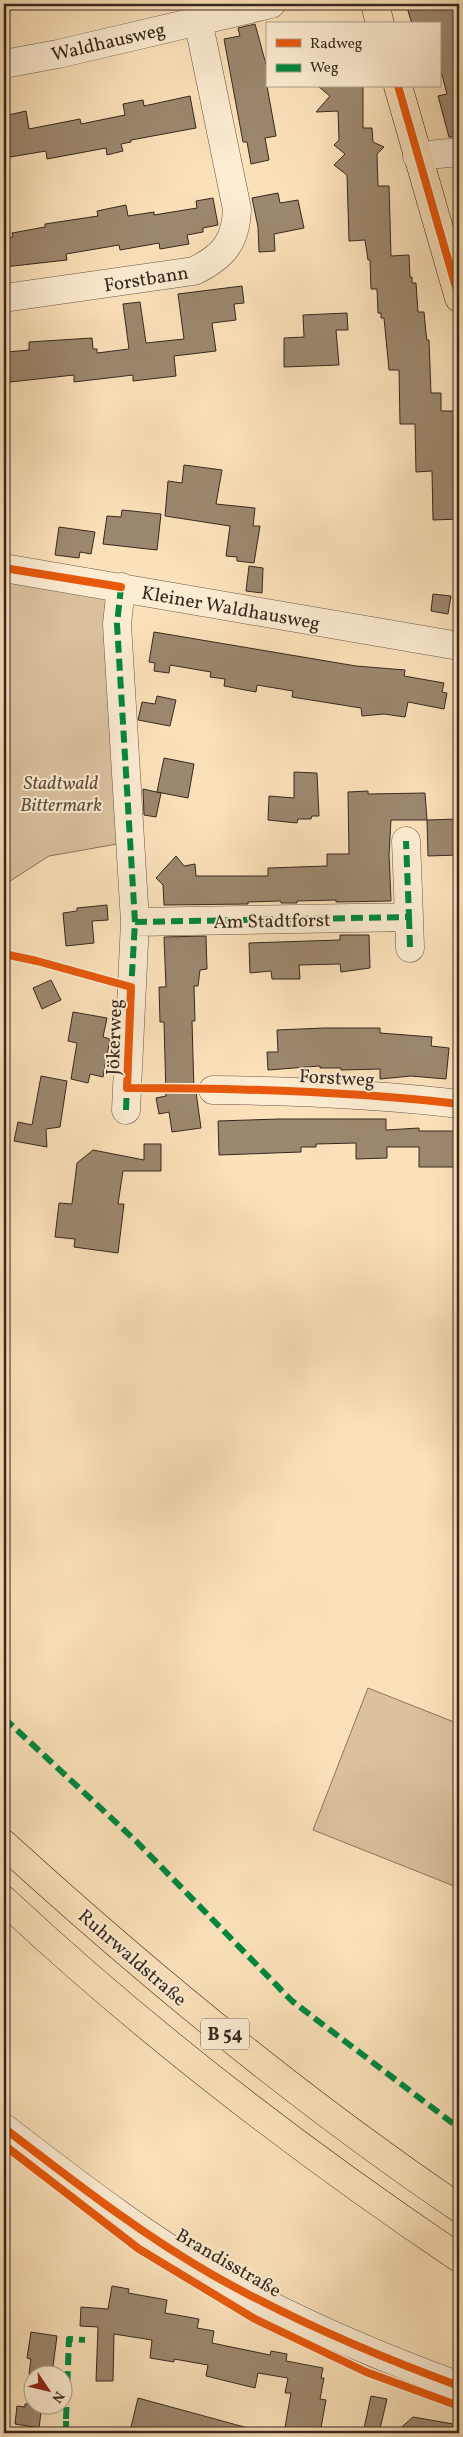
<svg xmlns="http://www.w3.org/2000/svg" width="463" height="2437" font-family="Vollkorn,serif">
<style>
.green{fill:#dac29f;stroke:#88755e}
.building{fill:#9c886f;stroke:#36281e}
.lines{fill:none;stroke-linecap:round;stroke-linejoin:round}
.minor-casing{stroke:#675645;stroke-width:29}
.major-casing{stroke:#36281e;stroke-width:29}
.highway-casing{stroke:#36281e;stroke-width:29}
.minor{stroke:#fcecd2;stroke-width:28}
.major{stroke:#fbe1ba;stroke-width:28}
.highway{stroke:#fbe1ba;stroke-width:28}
.quiet{stroke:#00873e;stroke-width:6;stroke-dasharray:12 6;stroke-linecap:butt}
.cycleway-casing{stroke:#fcecd2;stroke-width:11}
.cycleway{stroke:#e8590c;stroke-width:8}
.labels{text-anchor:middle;stroke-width:4;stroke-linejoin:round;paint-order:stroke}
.shield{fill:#fcecd2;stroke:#716354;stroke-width:1}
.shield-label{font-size:18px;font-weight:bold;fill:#36281e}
.street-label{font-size:19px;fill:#36281e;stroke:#fcecd2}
.park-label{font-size:19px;font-style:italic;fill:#5f4e3e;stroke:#fcecd2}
</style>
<rect width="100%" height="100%" fill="#fbe1ba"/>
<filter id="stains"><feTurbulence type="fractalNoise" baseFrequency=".004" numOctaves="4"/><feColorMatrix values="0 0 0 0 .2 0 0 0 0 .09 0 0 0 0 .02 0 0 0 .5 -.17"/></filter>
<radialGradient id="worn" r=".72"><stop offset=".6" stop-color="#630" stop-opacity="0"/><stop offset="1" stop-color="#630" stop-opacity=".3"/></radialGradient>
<path class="green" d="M4,582L110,594L123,843L49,856L4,885Z
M368,1688L459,1724V1888L313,1830Z"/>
<path class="building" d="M406,4H453L459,27V137H449L438,96L447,94L439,64V24H412Z
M255,24L267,68V86L276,136L265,138L269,160L251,164L247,142H243L224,39L240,36L238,28Z
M318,86H363V128H372L373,142L384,147L377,154L378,186H389L391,256L409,255L410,277H412V283H416L418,312H424L426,333L427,340H429L431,393H441V411H454V440H456L457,458H459V519L433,520L432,471L416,472L415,424H400L399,370H389L384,318H381V313H378L377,289H371L370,260H368L365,240L349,241L347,175L334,165L345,154L334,145L339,140L338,111L316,112L330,96Z
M190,96L196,128L131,140V142L121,144L123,151L107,155L106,148L47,159L46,151L4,158V116L26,111L29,129L80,119L81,124L125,115L123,104L143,100L144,106Z
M278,193L280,203L298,200L304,228L274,234L275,251L259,252L258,227L252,198Z
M213,198L218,225L203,228V232L187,235L189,244L160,249L159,243L120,250L119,245L66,254L67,260L4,267V238L13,237L12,233L45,227V224L98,216L97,211L126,205L128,216L154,212V215L197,208L196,201Z
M242,286L244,303L234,304L236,320L212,323L216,351L174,356L176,376L133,381V375L74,382V375L10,382L7,352L29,350V342L92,338L93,349H97V353L129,349L123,304L140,302L146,343L184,339L178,294Z
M347,313L348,330H336L339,365L284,367V338L304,337L303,315Z
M184,465L222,470L216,504L255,508L253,526H260L254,563L237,561V557L226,556L230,526L165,516L168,481L182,483Z
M122,510L161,514L157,550L103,544L107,516L121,517Z
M59,527L95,532L91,554L80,552L79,558L55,555Z
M249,566L263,568L262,593L246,591Z
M433,594L451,596L448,614L431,611Z
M154,632L356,666L405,670L404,676L444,683L442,692L447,693L444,709L408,702L405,717L384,714L362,716L361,708L292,697L293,691L257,685L256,692L224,686L225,679L210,677L211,672L170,665L169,673L154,671L155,663L149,662Z
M157,696L176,700L170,726L138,720L142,702L155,704Z
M164,758L194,764L188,798L157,792Z
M294,772L317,773L319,816H312L311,819H298L297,823L268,820L269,796L294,798Z
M143,789L161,793L156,817L144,815Z
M368,791V794L425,793L427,820H391L389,854L391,901L336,902V900L297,901V903H281V901L248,902V904L164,905L163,885L156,878L176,856L184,866L195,864L196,876H268V868L327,866V854H349L348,792Z
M459,819V855L428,856L427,820Z
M107,905L108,920L92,921L94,943L66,946L63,913L77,911V908Z
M340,935H369L370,968L341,972L340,964L299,965L300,979H272L271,971L250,973L249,943L340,940Z
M206,936L207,969L200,970L198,986H194L195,1021H192L194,1092H196L201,1128L172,1132L169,1112L159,1114L156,1098L166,1096L164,1022H160L159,987H166L164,937Z
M51,980L61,1000L42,1009L33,988Z
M73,1012L107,1018L103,1037L110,1039L103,1077L90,1074L88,1083L71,1079L77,1043L68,1041Z
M324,1028H380V1033L432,1037L431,1046L449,1048L446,1079L411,1076L380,1079V1069L341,1070V1068H320V1066L268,1070L267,1052H278L277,1030Z
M41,1076L67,1081L60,1127L46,1129L47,1147L14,1141L18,1122L32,1125Z
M279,1119H386V1130L419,1128V1131H456V1167H419V1147H387V1158L356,1159V1143L316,1144V1147H301V1152L219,1155L218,1121Z
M144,1144H161V1171H123L118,1204H124L118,1253L74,1247L75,1239L55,1237L59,1203L72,1204L77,1163L93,1150L144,1160Z
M112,2286L129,2289L128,2293L167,2300L165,2313L199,2319L197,2328L214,2331L212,2343L270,2355L271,2351L287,2354L286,2361L323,2368L321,2378H324L320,2399L326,2400L320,2433H284L291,2393H285L288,2378L258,2373L255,2388L206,2376L208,2365L174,2359V2362L150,2358L152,2340L114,2334L113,2381H96L98,2327L80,2326L81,2307L108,2309Z
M31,2332L57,2336L52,2374H29L31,2359L27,2358Z
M371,2396L387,2399L379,2433H363Z
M138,2398L248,2428L247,2433H134L136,2428L131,2427Z
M25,2404H42L39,2428L15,2424L17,2406L25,2407Z
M413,2417L459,2425L458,2433H395Z"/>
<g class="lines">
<g class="minor-casing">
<path id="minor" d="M4,64L58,54L271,4
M417,156L459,152
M4,298L194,271C223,257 236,242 237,209L198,20
M4,568L459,646
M121,587L117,624L135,922L126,1110
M409,917L410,948
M135,922L409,917L406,841
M213,1090C296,1091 377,1094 459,1104
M4,2128C71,2179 138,2232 211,2274C290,2319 374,2355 459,2386"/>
</g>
<g class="major-casing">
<path id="major" d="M375,4L380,24
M398,86L459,298"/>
</g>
<g class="highway-casing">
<path id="highway" d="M4,1844C148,1975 298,2099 459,2208
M4,1900C145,2032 299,2150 459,2258"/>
</g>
<use href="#minor" class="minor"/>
<use href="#major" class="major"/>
<use href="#highway" class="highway"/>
<path class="quiet" d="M121,587L117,624L135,922L131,991
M409,917L410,948
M135,922L409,917L406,841
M126,1110L127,1084
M4,1718L136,1841L292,2001L459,2128
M66,2419L69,2339L85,2340
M66,2429V2421"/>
<g class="cycleway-casing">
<path id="cycleway" d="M398,86L459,298
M4,568L121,587
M4,954L37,961L131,987L127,1088C238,1088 349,1091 459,1104
M4,2128C71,2179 138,2232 211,2274C290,2319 374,2355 459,2386
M4,2145L139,2249L255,2319L366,2372L459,2406"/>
</g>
<use href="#cycleway" class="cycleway"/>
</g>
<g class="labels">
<rect class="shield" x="201" y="2018.5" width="48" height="31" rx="4"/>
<g class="shield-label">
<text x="225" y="2040">B 54</text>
</g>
<g class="street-label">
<text transform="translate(108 41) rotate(-13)" y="7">Waldhausweg</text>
<text transform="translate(146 278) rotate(-9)" y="7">Forstbann</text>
<text transform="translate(231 607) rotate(10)" y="7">Kleiner Waldhausweg</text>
<text transform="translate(272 920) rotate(-1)" y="7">Am Stadtforst</text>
<text transform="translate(113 1037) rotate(-88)" y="7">Jökerweg</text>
<text transform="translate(337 1077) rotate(3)" y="7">Forstweg</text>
<text transform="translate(133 1957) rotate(41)" y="7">Ruhrwaldstraße</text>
<text transform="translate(229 2262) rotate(30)" y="7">Brandisstraße</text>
</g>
<g class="park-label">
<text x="61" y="789">Stadtwald<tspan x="61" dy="22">Bittermark</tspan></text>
</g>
</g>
<rect width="463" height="2437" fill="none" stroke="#fbe1ba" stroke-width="20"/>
<rect x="5" y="5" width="453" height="2427" fill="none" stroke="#36281e" stroke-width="2.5"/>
<rect x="10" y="10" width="443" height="2417" fill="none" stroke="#36281e"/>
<rect x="266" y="22" width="175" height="65" fill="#fcecd2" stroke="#ad9e8a"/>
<rect x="276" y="39" width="25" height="8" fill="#e8590c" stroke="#ad9e8a"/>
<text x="310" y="48" font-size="15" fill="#36281e">Radweg</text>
<rect x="276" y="64" width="25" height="8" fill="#00873e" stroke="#ad9e8a"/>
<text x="310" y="72" font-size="15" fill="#36281e">Weg</text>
<g transform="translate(48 2390) rotate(125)"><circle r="24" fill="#fcecd2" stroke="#ad9e8a"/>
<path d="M0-4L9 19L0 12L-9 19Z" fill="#8f2418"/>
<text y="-8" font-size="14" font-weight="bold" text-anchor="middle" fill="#36281e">N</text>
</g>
<rect width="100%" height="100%" filter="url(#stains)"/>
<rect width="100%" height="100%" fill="url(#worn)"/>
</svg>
